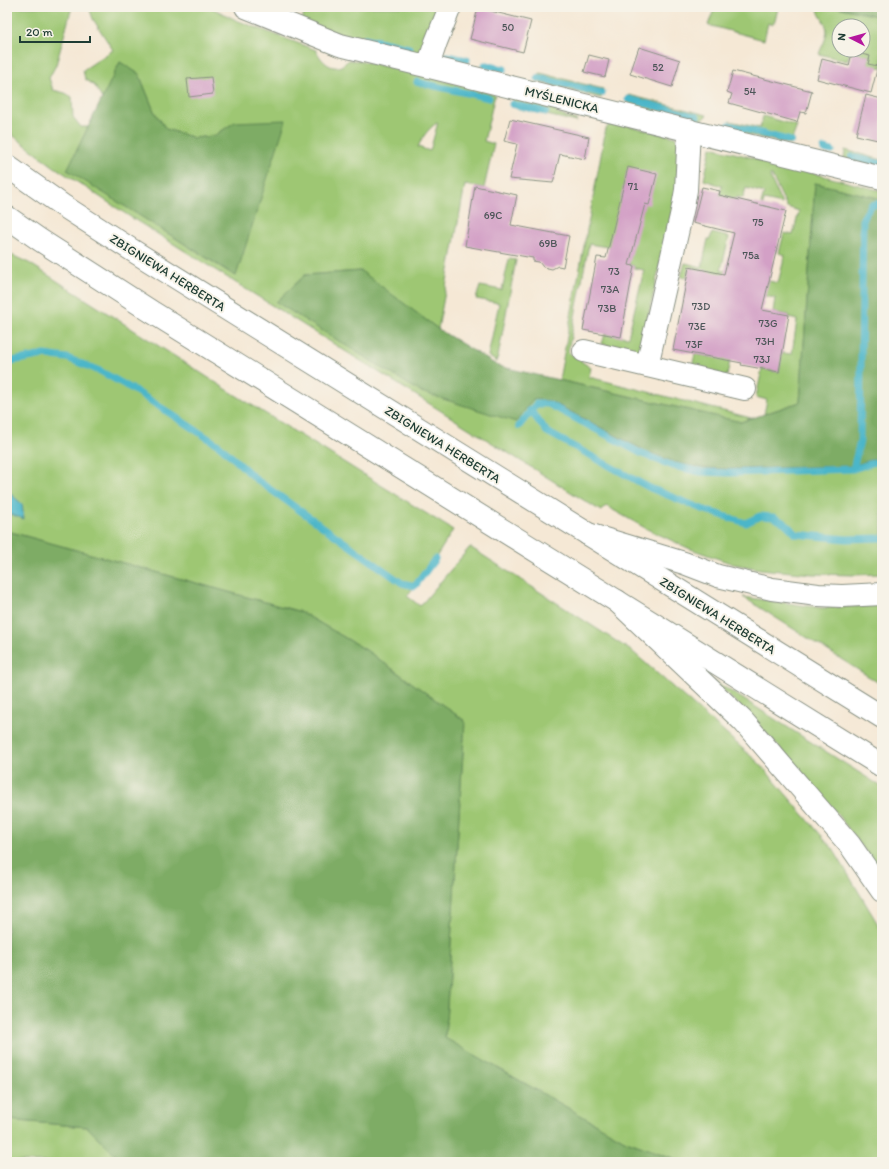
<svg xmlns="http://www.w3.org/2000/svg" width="889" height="1169" font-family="Itim,sans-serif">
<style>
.green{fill:#9ec773;stroke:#5e8254;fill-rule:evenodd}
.forest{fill:#7eac65;stroke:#4e744c}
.water{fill:#4bb6c9;stroke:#357a7e}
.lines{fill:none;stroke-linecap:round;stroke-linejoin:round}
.stream{stroke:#4bb6c9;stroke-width:7}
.building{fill:#d3a0c6}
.minor-casing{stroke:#8a9284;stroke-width:24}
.major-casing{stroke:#8a9284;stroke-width:24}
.highway-casing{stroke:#8a9284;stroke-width:24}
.minor{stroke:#fff;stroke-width:22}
.major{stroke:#fff;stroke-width:22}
.highway{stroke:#fff;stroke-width:22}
.labels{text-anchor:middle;stroke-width:4;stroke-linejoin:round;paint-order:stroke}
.number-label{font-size:11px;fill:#4c5658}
.street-label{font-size:13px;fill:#1f3d34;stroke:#f7f3e8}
</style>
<rect width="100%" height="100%" fill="#f7f3e8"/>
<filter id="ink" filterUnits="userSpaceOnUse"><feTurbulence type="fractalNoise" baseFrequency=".025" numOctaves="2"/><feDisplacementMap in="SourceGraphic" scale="8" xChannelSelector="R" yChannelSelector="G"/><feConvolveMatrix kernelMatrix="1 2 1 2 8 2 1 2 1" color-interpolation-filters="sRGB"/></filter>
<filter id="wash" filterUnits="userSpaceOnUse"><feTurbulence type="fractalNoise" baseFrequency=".012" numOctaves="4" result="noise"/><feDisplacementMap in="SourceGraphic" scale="16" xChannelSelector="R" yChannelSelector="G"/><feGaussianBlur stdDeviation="0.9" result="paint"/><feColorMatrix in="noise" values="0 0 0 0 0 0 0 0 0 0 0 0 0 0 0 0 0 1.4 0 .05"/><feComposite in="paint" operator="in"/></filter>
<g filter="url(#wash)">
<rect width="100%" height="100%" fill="#f5e8d5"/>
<path class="green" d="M7,7H72L56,65L49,78L53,90L65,93L72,97L73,117L81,127H88L68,170L235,276V122L214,136L194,138L166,129L154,111L139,74L120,62L102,99L95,86L85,79L83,70L113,50L93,19L89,7H210L236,20L316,50C320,59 330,71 341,66C343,65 346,62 349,60L362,61L478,89L495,95L484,141L494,144L484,188L465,185L438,329L360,271L305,275L533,399L550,401L644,450L704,468L729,469L853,466L882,456V574L854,575L812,574L760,569L733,564L688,548L647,529L606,506L601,511L132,218L53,166L7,131ZM438,122L430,151L418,147C423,136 428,129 438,122Z
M263,7H297L289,17Z
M304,7H444L422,53L418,55L389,48L299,22L303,18Z
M715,7H788L778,8L775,21L772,25L768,23L764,40L708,25Z
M818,7H837L882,17V68L868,64L869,56L852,52H850L847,61L819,54C823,43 831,33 824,22C821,17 818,13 818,7ZM839,26H863V50H839Z
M540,73L603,89L601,98L537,82Z
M629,95L707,115L700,122H698L628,106L627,103Z
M513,98L554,108L558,114L576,120L577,122L512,107Z
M763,116L797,126L790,145L728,130L730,121L760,128Z
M613,122L675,137L679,143L677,188L641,349L636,351H631L602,344L605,334L628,337L644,270L634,268V266L630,265L625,246L620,249L589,244L568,352L591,368L589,377L751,418L741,422L559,380L606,128Z
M711,147L882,191V199L815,183L800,402L764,414L767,400L756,397L762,369L779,372L782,353L792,354L797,320L789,318V315L773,312L775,298L743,292L727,376L692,367L695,354L711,357L708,283L681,277L685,263L702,267L708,239H710L712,233L729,237L721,270L778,283L785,255L779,253L784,233L793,235L799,211L787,207L771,174L770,175V177L782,204L764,200L763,205L761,204L764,193L746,188L743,198L737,197L729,231L712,227L722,186L704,180Z
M845,150L882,160V169L844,159Z
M7,253L29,263L226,389L453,530L435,559L407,596L420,606L470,547L633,652L760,764L833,849L882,931V1162H684L626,1141L445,1038L465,721L366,650L301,612L7,531Z
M509,259L516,260L497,362L488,356L499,303L476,299L480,286L502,290Z
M743,597L822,608L882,605V685Z
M713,680L882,787V873L831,806L770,737Z
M7,1120L87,1127L123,1162H7Z"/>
<path class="forest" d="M837,7H882V17Z
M120,62L139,74L154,111L166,129L194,138L214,136L235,122L286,120L236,276L67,170Z
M815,183L882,199V456L853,466L729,469L704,468L675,462L644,450L550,401L533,399L516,422L421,392L276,302L305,275L361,271L438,329L498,366L741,422L800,402Z
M7,531L301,612L366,650L465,721L445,1038L626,1141L684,1162H123L87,1127L7,1120Z"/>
<path class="water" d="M7,488L13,496L22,504L24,519L7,513Z"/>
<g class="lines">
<path class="stream" d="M365,38L409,48
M447,56L467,60
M485,65L504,69
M538,78L602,93
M417,82L489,98
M628,99L697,117
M512,104L546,112
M729,125L791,141
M824,149L832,151
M852,157L882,164
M7,362L44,355L67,358L100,371L134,390L220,446L257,480L402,583L415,586L435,559
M530,410L547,432L650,488L702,509L746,523L760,516L773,517L785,523L796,534L846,539L882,538
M519,426L536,404H548L642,454L673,466L701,472L729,473L853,469L882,460
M853,469L860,441L863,218L871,205L882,203"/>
</g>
<g id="blocks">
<path class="building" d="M478,8L531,21L523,52L470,39Z
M639,47L680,60L672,87L630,74Z
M852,52L870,56L868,64L878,66L871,93L817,79L822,59L849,66Z
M589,55L609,60L605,77L584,72Z
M733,71L812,91L806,113L800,112L797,122L729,103L732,94L727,92Z
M211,77L213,94L189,97L187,79Z
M866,95L882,99V141L856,135Z
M510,119L589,137L585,159L560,154L553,183L509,179L517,144L504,141Z
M628,167L657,174L649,205L645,204L629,265L634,266L621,337L583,330L597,257L606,258Z
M475,186L517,195L511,225L569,236L563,267L558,266L552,269L543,267L539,262L533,261V258L465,246Z
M702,187L720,191L719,195L786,211L762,310L789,315L779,372L741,365L742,363L673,350L689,267L724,274L734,233L693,223Z"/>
</g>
</g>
<g filter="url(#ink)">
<use href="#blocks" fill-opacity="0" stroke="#8a9284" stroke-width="1"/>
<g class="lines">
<g class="minor-casing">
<path id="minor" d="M246,7L340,45L882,178
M428,66L436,42L450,7
M584,351L745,389
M647,366L683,207L686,190L689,130"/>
</g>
<g class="major-casing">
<path id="major" d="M7,166L62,205L135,252L882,717
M7,217L40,240L152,312L882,766"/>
</g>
<g class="highway-casing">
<path id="highway" d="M588,534L684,563L718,576L772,589L818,595L842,596L882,594
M617,601L743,721L850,845L882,891"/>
</g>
<use href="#minor" class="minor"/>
<use href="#major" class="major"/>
<use href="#highway" class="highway"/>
</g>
</g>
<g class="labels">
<g class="number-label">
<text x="508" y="31">50</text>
<text x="658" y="71">52</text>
<text x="750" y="95">54</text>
<text x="633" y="190">71</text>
<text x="493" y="219">69C</text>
<text x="758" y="226">75</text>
<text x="548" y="247">69B</text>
<text x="751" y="259">75a</text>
<text x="614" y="275">73</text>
<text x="610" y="293">73A</text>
<text x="701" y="310">73D</text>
<text x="607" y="312">73B</text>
<text x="768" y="327">73G</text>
<text x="697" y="330">73E</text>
<text x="765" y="345">73H</text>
<text x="694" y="348">73F</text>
<text x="762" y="363">73J</text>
</g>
<g class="street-label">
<text transform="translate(562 99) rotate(14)" y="5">MYŚLENICKA</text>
<text transform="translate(168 272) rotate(32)" y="5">ZBIGNIEWA HERBERTA</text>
<text transform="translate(443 444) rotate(32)" y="5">ZBIGNIEWA HERBERTA</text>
<text transform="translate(718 615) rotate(32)" y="5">ZBIGNIEWA HERBERTA</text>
</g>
</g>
<rect width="889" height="1169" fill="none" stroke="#f7f3e8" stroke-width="24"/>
<g transform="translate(851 38) rotate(276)"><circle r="19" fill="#f7f3e8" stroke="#a1aaa0"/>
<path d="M0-3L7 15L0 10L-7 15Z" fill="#b5179e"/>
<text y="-6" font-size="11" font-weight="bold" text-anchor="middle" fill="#1f3d34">N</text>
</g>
<path d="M20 36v6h70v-6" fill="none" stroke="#1f3d34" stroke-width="2"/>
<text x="26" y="36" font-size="12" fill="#1f3d34" stroke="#f7f3e8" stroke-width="3" paint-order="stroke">20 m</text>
</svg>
